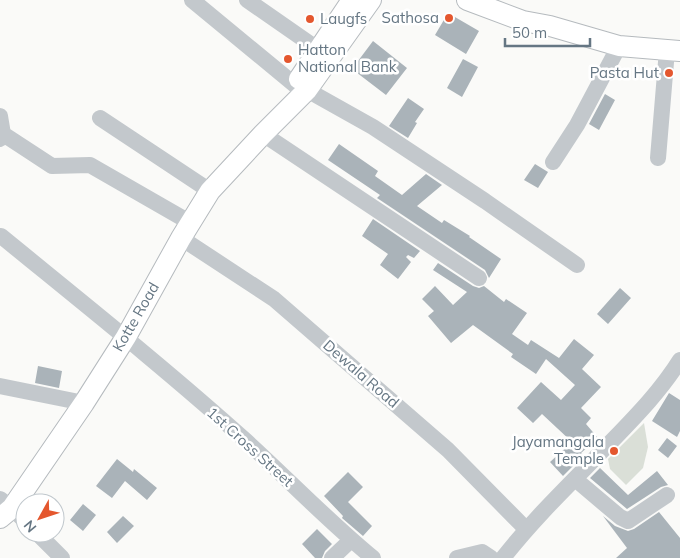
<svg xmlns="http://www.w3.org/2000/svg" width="680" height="558" font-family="Mulish,sans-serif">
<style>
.green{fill:#dadfd7}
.building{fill:#aab3b9}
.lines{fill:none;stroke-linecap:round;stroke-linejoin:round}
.major-casing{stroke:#b5babe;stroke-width:22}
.minor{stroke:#c3c8cc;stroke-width:16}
.major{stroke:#fff;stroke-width:20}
.poi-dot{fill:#e4572e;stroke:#fff;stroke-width:2}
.labels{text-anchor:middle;stroke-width:5;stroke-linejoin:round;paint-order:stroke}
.poi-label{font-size:15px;fill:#657683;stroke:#fff;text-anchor:end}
.street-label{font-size:15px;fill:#657683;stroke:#fff}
</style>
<rect width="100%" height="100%" fill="#fafaf8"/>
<path class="green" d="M644,423L648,447L643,468L626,485L610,469L608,459Z"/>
<path class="building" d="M448,13L479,31L466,54L435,35Z
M373,41L407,68L386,95L352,69Z
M463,59L478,67L462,97L447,88Z
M605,94L615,100L599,130L589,124Z
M408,98L424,109L415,122L417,123L408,138L389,126Z
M339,144L378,171L375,176L402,195L426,174L442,185L417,206L442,223L444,220L470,236L469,237L501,259L489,278L485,270L377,198L380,195L328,160Z
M535,164L548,172L538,188L524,180Z
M373,219L420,251L414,258L408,255L406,257L411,262L398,279L380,265L388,254L362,236Z
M438,263L473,286L479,288L484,286L504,302L506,299L527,313L512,334L528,345L531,340L559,358L574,339L594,355L582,369L601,387L581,408L591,418L586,424L598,438L581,453L583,456L563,476L550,462L572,442L542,414L533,423L517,408L541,382L561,400L575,385L546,359L536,374L511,357L513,354L473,325L451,343L428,316L434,311L422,299L435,286L453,305L467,292L433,270Z
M620,288L631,298L608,324L597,314Z
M38,366L62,371L59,388L35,383Z
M669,393L680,400V431L677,437L652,421Z
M667,438L677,446L668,458L658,450Z
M117,459L133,472L134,469L157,488L147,500L125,481L112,498L96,486Z
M600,468L628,495L657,471L668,485L661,487L627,509L590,478Z
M348,472L363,487L348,502L372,526L363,536L342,518L343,516L324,496Z
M83,504L96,515L83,531L70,520Z
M659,512L680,538V558H616L627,548L603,516L615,526L628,531L634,529Z
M123,516L134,526L117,543L107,532Z
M317,529L332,544L325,551L322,558H315L302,544Z"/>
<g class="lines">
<g class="major-casing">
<path id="major" d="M467,0L523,21L550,26L619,46L680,51
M299,79L352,0
M0,518L12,508L84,403L126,337L181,238L210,191L263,134L307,90L371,0"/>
</g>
<path class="minor" d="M192,0L295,85
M247,0L319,50
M307,90L373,127L485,201L577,265
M0,116L3,134L0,139
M100,118L210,191
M3,134L52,166L90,165L191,223
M263,134L479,278
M658,158L667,50
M553,162L577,125L619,46
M1,236C83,303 166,369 245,440C288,479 328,521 373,558
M181,238L274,299L448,450L526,529
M0,386L84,403
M575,479L620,517L628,521L667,495
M0,499L12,508L25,521
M37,533L62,558
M332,558L351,540
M457,558L482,552L491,558
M503,558C535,517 572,482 608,445C634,418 660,392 680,360"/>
<use href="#major" class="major"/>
</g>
<g class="poi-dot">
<circle cx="449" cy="18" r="5"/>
<circle cx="310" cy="19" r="5"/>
<circle cx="288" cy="59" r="5"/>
<circle cx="669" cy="73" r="5"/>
<circle cx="614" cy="451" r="5"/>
</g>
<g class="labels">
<g class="poi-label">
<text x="439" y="23">Sathosa</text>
<text x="320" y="24" text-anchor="start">Laugfs</text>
<text x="298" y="55" text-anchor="start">Hatton<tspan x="298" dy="17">National Bank</tspan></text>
<text x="659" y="78">Pasta Hut</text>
<text x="604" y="447">Jayamangala<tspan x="604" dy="17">Temple</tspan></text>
</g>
<g class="street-label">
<text transform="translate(136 317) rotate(-60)" y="5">Kotte Road</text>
<text transform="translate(361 374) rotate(41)" y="5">Dewala Road</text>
<text transform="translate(250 447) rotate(42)" y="5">1st Cross Street</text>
</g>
</g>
<g transform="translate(40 518) rotate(230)"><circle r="24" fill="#ffffff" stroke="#c1c8cd"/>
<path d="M0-4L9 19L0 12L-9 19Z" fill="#e4572e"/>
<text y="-8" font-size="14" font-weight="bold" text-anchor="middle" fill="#657683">N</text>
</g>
<path d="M505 38v8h85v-8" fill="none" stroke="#657683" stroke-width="2.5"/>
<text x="512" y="38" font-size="15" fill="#657683" stroke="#ffffff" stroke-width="4" paint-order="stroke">50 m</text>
</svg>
